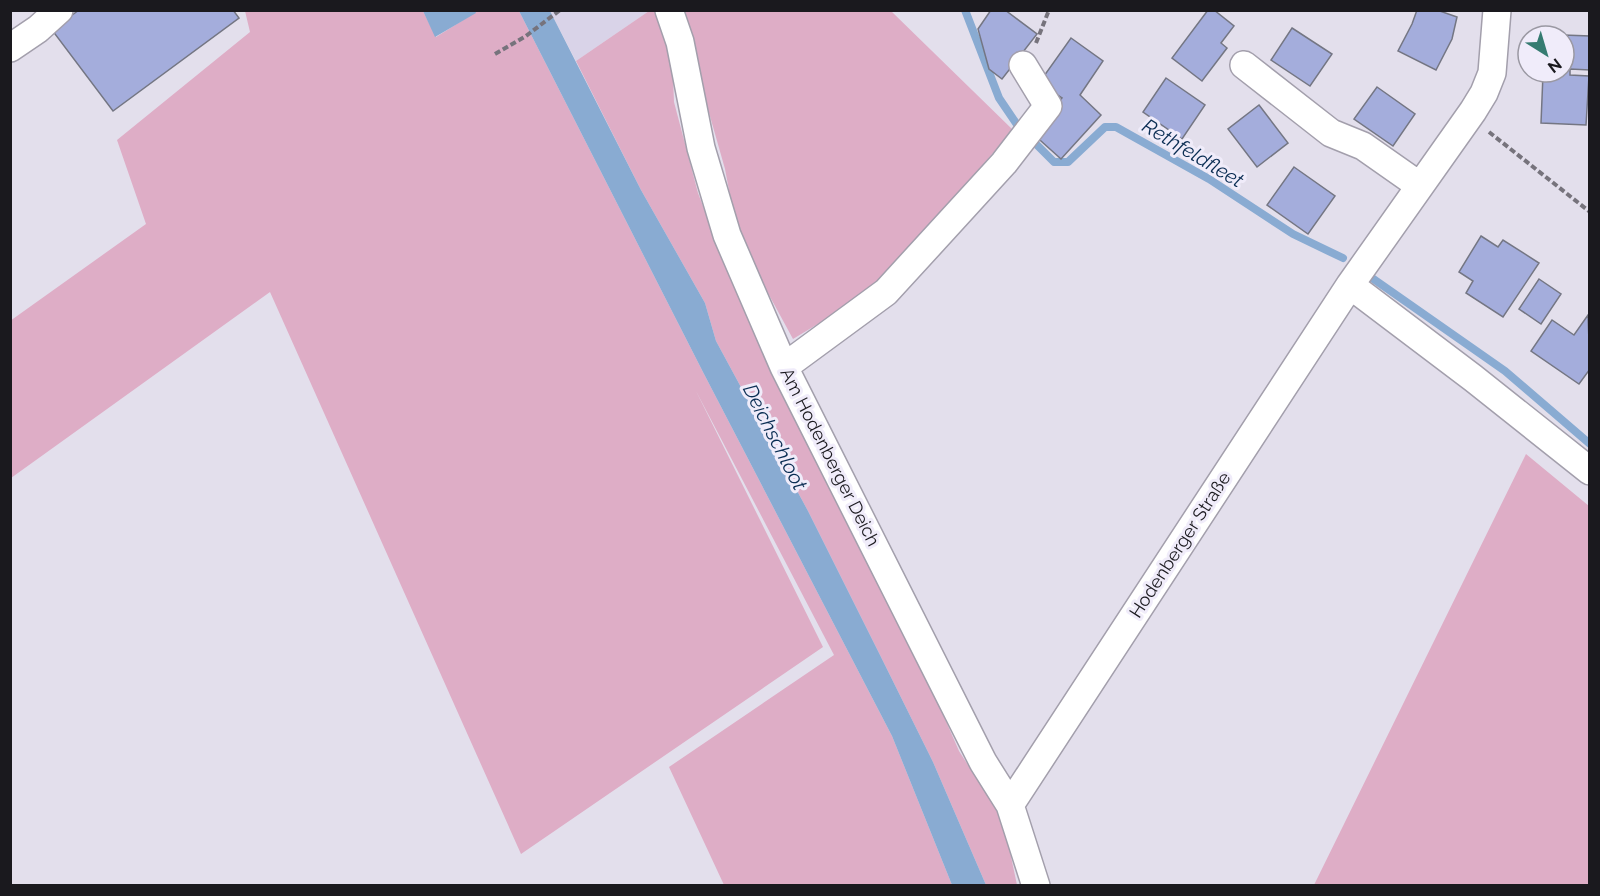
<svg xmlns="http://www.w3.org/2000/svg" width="1600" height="896" font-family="Raleway,sans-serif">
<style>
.built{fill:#d9d3e8}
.green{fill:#deadc6}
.water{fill:#89abd2}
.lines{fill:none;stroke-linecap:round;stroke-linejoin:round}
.stream{stroke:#89abd2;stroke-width:8}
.building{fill:#a4addc;stroke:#747683;stroke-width:1.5}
.minor-casing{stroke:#a39fac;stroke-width:30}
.path{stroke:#76737c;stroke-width:4;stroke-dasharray:6 3;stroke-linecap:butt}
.minor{stroke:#fff;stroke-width:27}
.labels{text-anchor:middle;stroke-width:6;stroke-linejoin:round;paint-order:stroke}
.street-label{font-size:18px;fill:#1a191e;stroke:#f0ecfa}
.water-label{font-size:20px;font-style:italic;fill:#0a2d53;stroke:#f0ecfa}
</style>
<rect width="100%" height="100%" fill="#e3dfec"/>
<path class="built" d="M550,11H649L576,61Z"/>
<path class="green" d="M245,11H423L436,37L476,12L475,11H519L704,374L892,736L952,885H724L669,767L834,655L696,391L823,647L521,854L270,292L11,478L10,321L146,224L117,140L250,32Z
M649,11H659L672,50L674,102L698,193L726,267L928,680L959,751L995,807L1006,833L1017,885H986L933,762L881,657L808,511L716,341L705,303L641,190L576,61Z
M683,11H891L1013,130L903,257L859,299L793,339L738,238L725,169L700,81Z
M1526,454L1589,506V885H1314Z"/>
<path class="water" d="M475,10L476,13L435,37L423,11Z
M519,11H550L641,190L705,303L716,341L808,511L881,657L933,762L986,885H952L892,736L704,374Z"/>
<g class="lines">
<path class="stream" d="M965,10L999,98L1018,126
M1035,143L1054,162H1068L1105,127H1116L1209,179L1293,234L1343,258
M1372,278L1505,371L1590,444"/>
</g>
<path class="building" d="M79,10H233L239,18L113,111L52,30Z
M991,10H1005L1037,34L1002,79L989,69L978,29Z
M1208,10H1214L1234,26L1221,43L1227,48L1202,81L1172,58Z
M1417,10H1437L1457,17L1452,39L1436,70L1398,51L1412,24Z
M1292,28L1332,54L1310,86L1271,60Z
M1563,35L1590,36V70L1570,69V75L1589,76L1586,125L1541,123L1543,74L1562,75V72H1564Z
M1071,38L1103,61L1080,95L1101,115L1061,159L1031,132L1062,98L1039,83Z
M1166,78L1205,105L1182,139L1143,112Z
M1377,87L1415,114L1393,146L1354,119Z
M1259,105L1288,143L1257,167L1228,129Z
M1294,167L1335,196L1308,234L1267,205Z
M1481,236L1498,247L1503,240L1539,263L1503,317L1466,293L1473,281L1459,272Z
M1539,279L1561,294L1541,324L1519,309Z
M1588,315L1590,369L1579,384L1531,351L1552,320L1574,335Z"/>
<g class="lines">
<g class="minor-casing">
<path id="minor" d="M669,10L680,42L701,148L727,235L784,367L983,762L1010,805L1036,886
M10,48L38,29L59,10
M1244,65L1331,133L1363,146L1420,186
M1350,285L1473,378L1590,471
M784,367L886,292L1004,163L1048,106L1023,65
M1010,805L1350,285L1473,111L1484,93L1492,73L1497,10"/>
</g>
<path class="path" d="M1036,43L1049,10
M495,54L526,36L560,10
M1489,132L1590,212"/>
<use href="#minor" class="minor"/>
</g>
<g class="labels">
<g class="street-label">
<text transform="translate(830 457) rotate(63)" y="6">Am Hodenberger Deich</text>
<text transform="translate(1180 545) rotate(-57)" y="6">Hodenberger Straße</text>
</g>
<g class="water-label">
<text transform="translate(1193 153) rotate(31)" y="7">Rethfeldfleet</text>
<text transform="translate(775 437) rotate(63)" y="7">Deichschloot</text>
</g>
</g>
<rect width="1600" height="896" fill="none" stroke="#1a191e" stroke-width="24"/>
<g transform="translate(1546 54) rotate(143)"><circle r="28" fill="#f0ecfa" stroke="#9a98a2" stroke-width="1.5"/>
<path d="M0-4.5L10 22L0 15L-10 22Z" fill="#357b71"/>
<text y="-9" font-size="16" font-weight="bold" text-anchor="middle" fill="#1a191e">N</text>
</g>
</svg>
